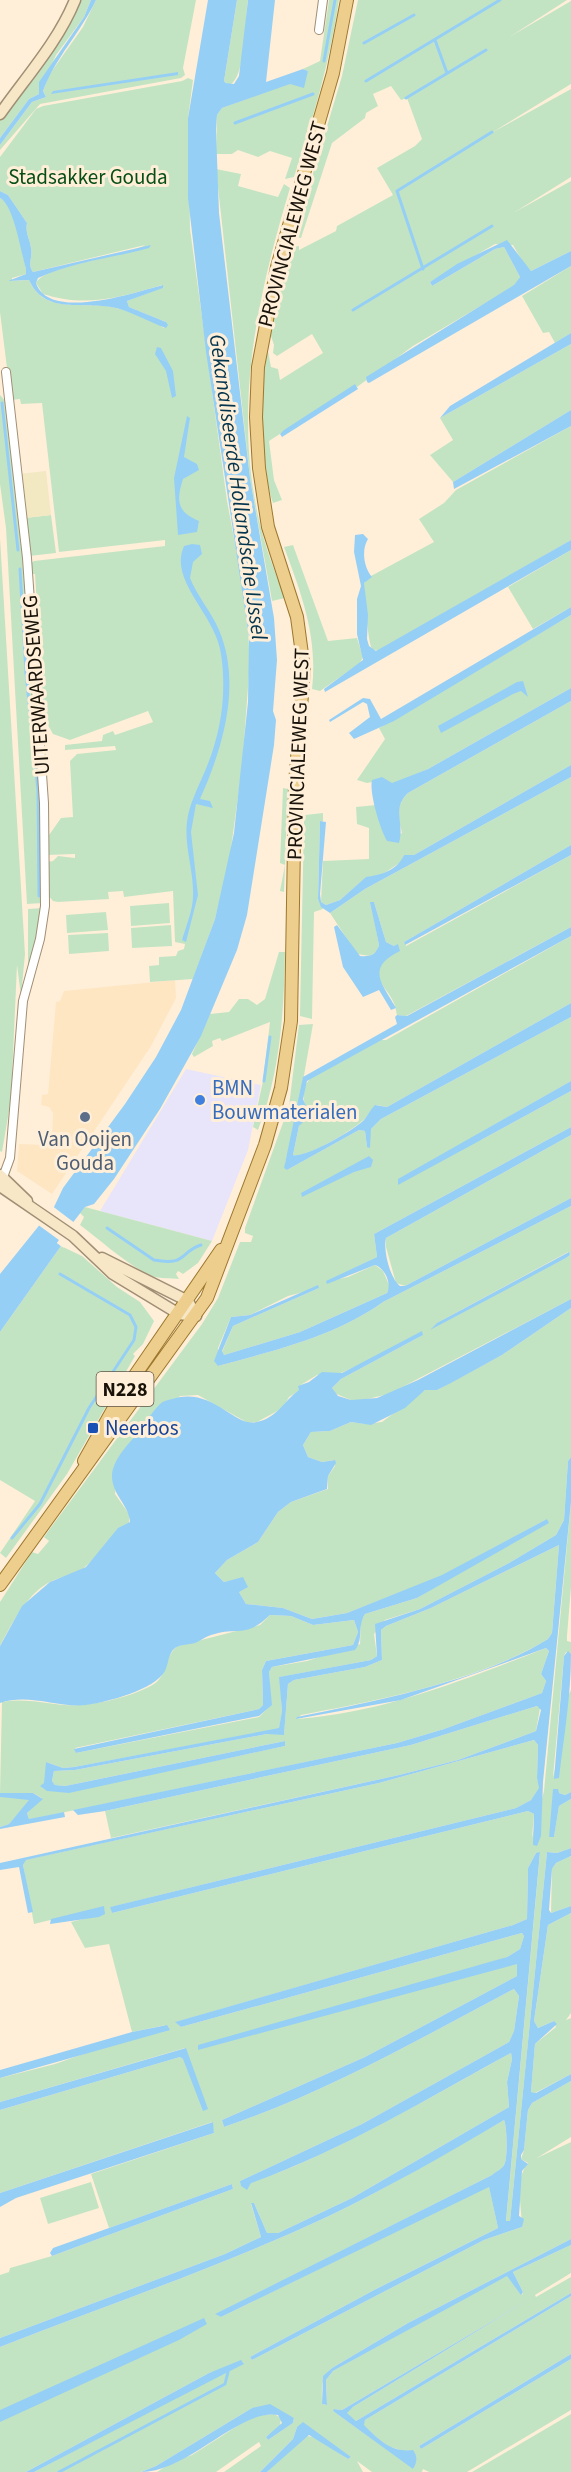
<svg xmlns="http://www.w3.org/2000/svg" width="571" height="2472" font-family="'Source Sans 3',sans-serif">
<style>
.commercial{fill:#e8e4fa}
.built{fill:#fee6c3}
.green{fill:#c3e4c3;fill-rule:evenodd}
.sand{fill:#f2e8c2}
.water{fill:#96cff5}
.pier{fill:#ffefd9}
.lines{fill:none;stroke-linecap:round;stroke-linejoin:round}
.stream{stroke:#96cff5;stroke-width:3}
.street-casing{stroke:#a18f75;stroke-width:10}
.secondary-casing{stroke:#a18f75;stroke-width:13}
.primary-casing{stroke:#9c772d;stroke-width:14}
.street{stroke:#fff;stroke-width:8}
.secondary{stroke:#f7e7c6;stroke-width:10}
.primary{stroke:#eece8d;stroke-width:12}
.shop-dot{fill:#3f7fe0;stroke:#ffefd9;stroke-width:2}
.service-dot{fill:#5c6f8a;stroke:#ffefd9;stroke-width:2}
.transit-dot{fill:#1a4fb4;stroke:#ffefd9;stroke-width:2}
.labels{text-anchor:middle;stroke-width:6;stroke-linejoin:round;paint-order:stroke}
.shield{fill:#ffefd9;stroke:#5d5447;stroke-width:1.5}
.shield-label{font-size:20px;font-weight:bold;fill:#181208}
.park-label{font-size:21px;fill:#064e16;stroke:#ffefd9}
.street-label{font-size:21px;fill:#181208;stroke:#ffefd9}
.shop-label{font-size:21px;fill:#366cbe;stroke:#ffefd9;text-anchor:start}
.service-label{font-size:21px;fill:#4e5e75;stroke:#ffefd9}
.transit-label{font-size:21px;fill:#164399;stroke:#ffefd9;text-anchor:start}
.water-label{font-size:22px;font-style:italic;fill:#04354e;stroke:#ffefd9}
</style>
<rect width="100%" height="100%" fill="#ffefd9"/>
<path class="commercial" d="M186,1069L261,1085L248,1150L212,1241L100,1211Z"/>
<path class="built" d="M175,980L176,998L151,1046L52,1194L17,1171L19,1144L48,1145L52,1138L53,1113L49,1107L41,1105L42,1095L48,1094L56,1002L60,1001L64,991Z"/>
<path class="green" d="M80,0H91L84,17L56,55L39,94L29,99L0,138V118Z
M96,0H196L183,68L185,75L181,78L40,104L0,150V145L32,102L46,97L43,91L49,75L83,27Z
M237,0H248C245,17 246,80 229,85L224,81Z
M329,0H339C330,61 313,119 294,177L285,179L292,158L270,151L258,157L238,150L232,154H216L217,115L222,108L290,83L308,71L303,69L320,61Z
M358,0H567L511,36L571,1V84L493,132L571,89V177L515,212L571,181V251L531,271L524,264L513,245L495,244L430,282L432,286L495,249L504,247L520,277L514,286L413,346L357,387L355,385L269,441L274,480L282,500L273,503C262,472 259,383 268,351L271,367L278,369L280,380L323,353L312,334L277,356L273,353L274,345L270,333L290,247L299,246V250L336,231L337,226L393,195L377,168L415,146L422,139L407,98L401,100L391,86L373,94L378,106L366,113L365,118L332,143L301,238L294,237L342,76Z
M188,78L193,80L188,118L190,229L227,501L246,602L250,661L242,767L229,863L215,919L193,979L150,982L149,966L159,965V957L176,956L178,951L184,949L185,944L175,942L173,891L124,897L123,891L108,892L109,899L58,902L53,901L47,894V862L53,861L58,856L75,858V854L47,855V838L61,818L73,817L70,761L77,754L116,750L115,746L65,750V745L102,741L103,735L113,731L115,735L153,722L148,711L70,740L53,734L44,718L35,574H31L30,564L34,561L165,546V540L59,552L42,403L21,404L20,399L11,400L0,312V198C17,207 21,251 26,269V274L12,278V281L29,280C44,315 82,301 112,307C129,311 151,318 164,328L166,322L129,307L127,301L162,288V285C121,297 86,308 43,294L36,283C43,266 125,257 145,245L33,272C27,264 33,258 31,248C30,239 25,233 27,223L8,195L0,191V157L36,109L43,106L182,81Z
M216,169L241,174L238,186L278,197L284,184L290,188C257,298 233,406 259,520C265,547 275,572 285,598L272,601L250,478Z
M571,266V333L555,343L549,332L543,333L522,296Z
M571,344V410L453,482L430,455L453,440L440,418Z
M0,395L7,403C26,570 40,736 43,903L27,904L6,528L0,484Z
M571,426V540L378,651L372,649C368,643 364,592 364,583L371,576L434,542L419,519L444,503L456,490Z
M51,515L56,553L29,556L25,518Z
M0,538L25,954L21,996L17,965L11,1099L2,1152L0,1151Z
M293,545L328,641L357,638L363,657L360,663L320,691L312,689C318,638 302,595 284,547Z
M571,550V607L533,629L508,587Z
M571,615V688L428,769L392,784L383,780L367,783L357,780L385,739L379,728Z
M571,701V765L414,855H404L401,862L377,878L363,880L340,900L326,905L321,902L323,861L369,859V828L357,824L356,807L376,805L387,841L402,833C398,816 395,806 408,793Z
M571,777V845L404,942L406,946L571,855V927L406,1016L397,1015C396,1012 396,1009 395,1006C392,993 373,981 380,966C384,957 391,956 394,946L386,942L374,902L371,903L379,945L377,951L370,956L357,954L330,913L365,889Z
M283,788L288,789L284,892L280,891L285,865L280,863Z
M323,813V821L320,822L318,899L323,909L314,912L312,1019L300,1016V1013L304,821L305,815Z
M169,903L170,923L131,926L130,906Z
M43,908V919L28,972V909Z
M106,912L108,930L67,933L66,915Z
M171,925L172,946L132,948L131,928Z
M108,933L109,951L69,954L68,935Z
M571,936V1003L387,1107L377,1105C370,1110 368,1117 361,1122C349,1132 307,1158 293,1155L299,1126L308,1111C301,1101 302,1085 312,1077L379,1040H386Z
M279,952H285C284,1012 280,1074 258,1130L253,1127L263,1081L270,1022L222,1041L220,1038L212,1041L213,1046L194,1057L192,1054L210,1014L229,1012L239,999H248L257,1005L265,999Z
M571,1017V1081L478,1134L481,1140L571,1091V1127L374,1234L377,1257L326,1282L348,1277L375,1265L383,1271L390,1287L387,1293L300,1332L224,1355L222,1352L233,1326L319,1288L288,1296L250,1315L231,1317L218,1348V1366C273,1351 336,1336 383,1302L571,1206V1299L389,1394L363,1400H351L334,1393L332,1388L341,1379L423,1335L341,1373L317,1375L299,1386L300,1390L289,1397L283,1408L257,1422L248,1423L198,1395L180,1396L141,1429L119,1458L115,1494L129,1514V1524C110,1532 102,1553 86,1566C78,1574 62,1576 52,1581C28,1592 12,1623 0,1646V1602L32,1552L38,1554L49,1541L44,1537L49,1530L202,1324L218,1298L240,1242H251L253,1236L245,1233V1228L289,1106L299,1025L313,1024L296,1121L285,1163L287,1170L359,1130L365,1131L367,1147L371,1129L381,1119ZM568,1252L570,1255L566,1258L437,1323Z
M571,1135V1198L405,1286L396,1283L386,1247V1238Z
M85,1207L212,1241L198,1263L183,1274L178,1271L176,1274L179,1279C171,1278 160,1279 152,1276C125,1264 102,1241 80,1225L84,1217L80,1213Z
M61,1246L82,1256L117,1287L140,1302L154,1321L143,1344L133,1354L135,1356L67,1474L6,1558L0,1553L35,1501L0,1480V1332Z
M571,1308V1457L568,1461L564,1520L556,1535L509,1563L420,1609L385,1620L374,1634L377,1656L371,1660L280,1677L282,1712L279,1729L74,1767L63,1768L46,1762L47,1791L153,1774L285,1746V1741L65,1786L55,1785L52,1781L54,1771L75,1770L267,1734H284L288,1684L294,1680L365,1667L382,1660L381,1630L386,1626L431,1608L559,1545L552,1633L548,1639C482,1680 377,1701 301,1715L297,1719C383,1713 467,1679 546,1648L549,1651L541,1674L546,1681L542,1693L444,1729L397,1743L32,1819H29L27,1813L42,1798L33,1793H0L2,1702C25,1698 42,1703 65,1705C90,1707 133,1697 154,1684C168,1675 165,1654 178,1646L260,1625L270,1615L291,1616L313,1625L354,1620L358,1632L353,1645L266,1661L262,1670L263,1705L259,1709L75,1748L76,1753L259,1717L271,1705L269,1672L272,1667L307,1661L360,1644L361,1620L365,1614L417,1598L547,1519L442,1576L347,1613L312,1619L283,1608L246,1604L239,1592L243,1578L224,1582L215,1573L227,1560L258,1542L278,1512L291,1502L328,1489V1476L335,1466L334,1460L322,1462L308,1457L303,1445L311,1432L330,1431L351,1422L366,1424L382,1422L425,1390H437L502,1355Z
M571,1502V1587L567,1636V1641L571,1642V1654L566,1652L564,1656L553,1777L563,1741L566,1700L571,1690V1792L565,1795L559,1793L549,1837L554,1836L559,1806L571,1799V1848L557,1853L547,1852L510,2221L506,2222L540,1853H536L528,1868L527,1919L513,1925L176,2022L181,2027L522,1933L524,1936L520,1949L507,1957L401,1994L517,1963V1976L365,2057L222,2120L224,2127C326,2093 419,2039 514,1989L519,1996L514,2031L509,2042L362,2124L240,2181C277,2188 466,2077 511,2053L512,2059L507,2082L509,2107L352,2198L278,2233H267L254,2203L251,2204L261,2237L225,2254L0,2338V2275L9,2272L10,2268L52,2256L233,2189L232,2184L109,2228L91,2174L214,2133L212,2122L0,2193V2110L180,2057L183,2059L185,2048L0,2102V2078L55,2064L166,2025L132,2032L109,1944L85,1948L71,1922L104,1914V1907L34,1924L23,1865L25,1860L379,1783L534,1740L538,1745L537,1778L540,1788L531,1800L516,1808L111,1907L112,1913L528,1811L534,1814L532,1838L544,1791Z
M537,1706L540,1708L536,1731L458,1760L399,1775L111,1838L105,1811L411,1745Z
M0,1797H27L30,1800L9,1824L0,1827Z
M571,1856V1906L551,1913L552,1869L556,1863Z
M571,1913V2013L566,2020L571,2018V2074L535,2093L531,2092L535,2044L556,2027L554,2021L538,2028L534,2021L548,1925Z
M571,2081V2137L537,2158L571,2142V2239L408,2323L332,2368C320,2377 322,2390 322,2404L327,2405L326,2380L333,2371L507,2275L522,2295L523,2292L513,2272L571,2245V2273L535,2295L536,2297L571,2277V2293L356,2421L346,2413L353,2407L528,2300L342,2410L335,2409L333,2411L414,2469L403,2451L385,2445L363,2425L365,2420L571,2296V2354L419,2446L421,2449L571,2359V2410L467,2472H429L423,2469L422,2472H372L357,2461L363,2472H267L305,2436C318,2435 336,2452 348,2459L351,2457L297,2427L293,2439L260,2472H224L261,2446L259,2442L216,2472H157L174,2461L192,2455L253,2416L274,2414L281,2418L280,2426L266,2437L268,2440L293,2423L294,2418L252,2408L156,2466L141,2472H34L244,2362L209,2373L26,2472H0V2347C110,2304 222,2266 329,2216C389,2187 447,2153 504,2120C507,2125 508,2160 504,2165C502,2169 495,2172 492,2175L216,2314L221,2317L489,2186L498,2228L376,2289L250,2357L252,2360L484,2240L522,2227C522,2208 514,2180 528,2163L521,2159L524,2150L528,2110L532,2103Z
M91,2182L99,2208L48,2224L40,2198Z
M571,2414V2472H472Z"/>
<path class="sand" d="M46,471L51,515L25,518L19,474Z"/>
<path class="water" d="M91,0H96C81,32 55,58 43,91L46,97L32,102L0,145V138L29,99L39,94V82L84,17Z
M208,0H237L224,81L226,83L234,84L239,76L248,0H275L266,82L303,69L308,71L304,88L290,84L222,108L217,115L216,130L219,213L250,478L274,618L277,660L273,711L276,720L274,745L247,915L237,950L201,1036L160,1109L114,1179L94,1204L85,1207L57,1243L61,1246L0,1332V1274L54,1207L63,1188L125,1104L156,1057L181,1010L215,919L234,833L248,702L249,637L206,352L188,198V118Z
M178,72V75L51,94L53,91Z
M0,191L8,195L27,223C25,233 30,239 31,248C33,258 27,264 33,272L151,245L149,248C113,258 72,262 38,278L36,283C49,322 136,292 163,285V288L127,301L129,307L166,322L168,325L166,328C148,322 130,310 111,307C80,302 44,314 29,280L8,281L26,274V269C21,253 14,205 0,198Z
M507,240L531,271L571,251V266L369,383L367,382L366,377L514,285L520,277L504,247L495,249L432,286L430,282L457,264Z
M571,333V344L440,418L450,406Z
M157,347L161,348L173,371L176,396L172,398L166,371L155,354Z
M355,384L358,389L282,437L280,434L284,430Z
M571,410V426L454,489L453,482Z
M187,416L190,418L184,457L197,464L199,470L183,479C176,501 177,512 199,521L197,532L178,535L174,478Z
M363,534L368,539C361,550 364,568 372,577L364,583L368,615L367,639L369,646L376,651L571,540V550L325,692L324,689L363,660L357,634V599L361,586L354,552L355,535Z
M192,544L200,545L202,554L193,562L190,578C197,596 211,611 219,630C242,684 223,748 200,799L210,801L213,808L196,804L191,832L198,895L186,942L182,940C186,926 193,910 193,896C194,871 184,847 187,822C189,804 198,788 205,771C221,733 227,695 221,654C216,615 168,581 184,546Z
M571,607V615L394,721L354,739L349,733L370,717L367,704L363,702L330,722L329,720L363,698L370,699L381,719Z
M523,681L528,697L521,691L513,694L441,733L438,726L517,682Z
M571,688V701L408,793C391,809 405,823 399,843L387,841C380,829 369,793 372,780L382,777L392,783L428,769Z
M571,765V777L365,889L330,913L321,907L318,899L320,821L326,822L320,894L321,902L326,905L340,900L366,877C380,875 397,871 404,855H414Z
M571,845V855L405,945L404,942Z
M370,902H374L386,942L394,946L398,944L400,951C366,968 381,982 396,1008L391,1010L379,990L363,997L343,967L334,927L337,925L360,956C370,957 376,955 379,945Z
M571,927V936L307,1081L303,1099L308,1111L307,1118L299,1126L293,1155C306,1158 354,1130 364,1120C368,1115 370,1110 375,1105L387,1107L571,1003V1017L381,1119L371,1129L370,1148L367,1147L365,1131L359,1130L287,1170L284,1168L303,1077L397,1024L395,1017L397,1015L407,1016Z
M571,1081V1091L398,1185V1179Z
M571,1127V1135L386,1238C383,1251 390,1278 400,1286H405L571,1198V1206L383,1302C336,1336 273,1351 218,1366L214,1361L231,1317L250,1315L318,1285L319,1288L233,1326L222,1351L224,1355L300,1332L387,1293C392,1284 385,1268 375,1265L327,1284L326,1281L377,1257L374,1234Z
M369,1156L373,1160L371,1167L354,1172L302,1197L301,1193Z
M569,1252L570,1255L566,1258L430,1330L437,1323Z
M571,1299V1308L502,1355L451,1383L437,1390H425L405,1408L371,1425L351,1422L330,1431L311,1432L303,1445L308,1457L322,1462L335,1460L336,1463L328,1476L327,1489L291,1502L278,1512L258,1542L227,1560L215,1573L224,1582L243,1577L248,1587L239,1592L246,1604L283,1608L312,1619L347,1613L442,1575L547,1519L549,1523L417,1598L365,1614C357,1626 364,1639 355,1650L272,1667L269,1672L272,1705L259,1716L76,1753L74,1749L259,1709L263,1705L262,1670L266,1661L353,1645L358,1632L354,1620L313,1625L291,1616L270,1615C245,1639 238,1626 211,1635C205,1637 200,1641 195,1643C189,1645 182,1644 177,1647C168,1651 169,1664 165,1671C154,1690 108,1702 86,1705C57,1708 29,1693 0,1703V1646L22,1606L50,1582L86,1567L118,1528L130,1522C129,1505 112,1495 112,1476C112,1461 128,1444 138,1433C145,1424 151,1413 160,1404C163,1401 168,1400 172,1399C213,1386 234,1428 257,1422C277,1418 284,1401 299,1390L298,1386L309,1382L322,1372L342,1373L422,1331L423,1335L341,1379L332,1388L338,1396L351,1400L377,1398L418,1380Z
M571,1457V1502L543,1782L541,1836L537,1846L533,1845L534,1814L528,1811L112,1913L110,1907L516,1808L531,1800L539,1788L537,1778L538,1745L534,1740L379,1783L26,1860L23,1865L33,1912L28,1913L19,1867L0,1870V1863L399,1775L458,1760L536,1731L541,1710L537,1706L411,1745L105,1811L78,1815L73,1810L397,1743L444,1729L542,1693L546,1681L541,1674L549,1651L546,1648L401,1700L296,1719L297,1717C375,1701 481,1681 548,1639L552,1633L559,1545L431,1608L386,1626L381,1630L382,1660L365,1667L294,1680L288,1684L284,1735L267,1734L75,1770L54,1771L52,1781L55,1785L65,1786L285,1741V1746L69,1793L47,1791L40,1786L44,1783L46,1762L63,1768L74,1767L279,1728L282,1711L279,1677L371,1660L377,1656L375,1624L420,1609L509,1563L556,1535L564,1520L568,1461Z
M568,1651L571,1654C571,1696 564,1736 559,1778L554,1779L564,1656Z
M553,1789H558L559,1793L565,1795L571,1792V1799L559,1806L554,1837H549Z
M0,1793H33L43,1799L27,1813L29,1819L64,1812L65,1817L0,1829V1827L9,1824L29,1800L0,1797Z
M571,1848V1856L556,1863L552,1869L549,1910L551,1913L571,1906V1913L548,1925L534,2021L538,2028L554,2021L557,2024L535,2044L531,2092L536,2093L571,2074V2081L532,2103L528,2110L524,2150L521,2155V2159L528,2164L522,2171L519,2216L524,2219L522,2227L484,2240L252,2360L250,2357L376,2289L498,2228L489,2187L221,2317L215,2314L492,2175C495,2172 502,2169 504,2165C508,2160 507,2125 504,2120C447,2154 389,2187 329,2216C222,2266 110,2304 0,2347V2338L225,2254L261,2237L251,2203H254L267,2233H278L352,2198L509,2107L507,2082L512,2059L511,2053C426,2099 342,2151 251,2183L247,2190L241,2186L240,2181L362,2124L509,2042L514,2031L519,1996L514,1989C419,2039 326,2093 224,2127L222,2120L365,2057L517,1976V1964L198,2050V2045L507,1957L520,1949L524,1936L522,1933L181,2027L175,2022L513,1925L527,1919L528,1868L536,1853L540,1852L506,2221H510L547,1852L557,1853Z
M104,1906L105,1914L99,1917L50,1924L51,1919Z
M167,2025L170,2030L0,2078V2070L132,2032Z
M186,2048L208,2109L203,2111L183,2059L180,2057L0,2110V2102Z
M213,2122L214,2133L16,2198L0,2207V2193Z
M232,2184L233,2189L52,2256L50,2253L53,2248Z
M571,2239V2245L513,2272L523,2292L521,2295L507,2276L333,2371L326,2380L327,2405L322,2404L323,2376L332,2368L408,2323Z
M571,2293V2296L365,2420L364,2425C378,2439 391,2453 413,2450C418,2456 417,2463 413,2469L333,2411L334,2409L342,2410L528,2300L353,2407L347,2413L356,2421Z
M204,2318L207,2324L179,2340L0,2422V2410Z
M571,2354V2359L421,2449L419,2446Z
M241,2360L244,2364L228,2372L34,2472H26L209,2373Z
M270,2404L294,2418L293,2423L268,2440L266,2437L282,2423L278,2415C240,2408 188,2472 141,2472L156,2466L252,2408Z
M303,2422L351,2457L348,2459L309,2435L267,2472H260L293,2439L297,2427Z"/>
<path class="pier" d="M51,1205L76,1224L61,1243L64,1248L57,1243L59,1240L37,1224Z"/>
<g class="lines">
<path class="stream" d="M435,40L447,73
M364,43L414,15
M324,61L335,0
M366,81L500,0
M406,98L486,50
M235,123L313,94
M423,269L397,191L492,132
M353,310L492,226
M2,403L18,550
M20,569L26,673L38,790L39,896
M264,1081L270,1037
M107,1228L154,1260C188,1266 179,1252 201,1245
M12,1538L40,1504L89,1408L134,1340L136,1327L130,1315L60,1274
M59,2472L225,2384L228,2372"/>
<g class="street-casing">
<path id="street" d="M319,30L323,0
M2,1180L10,1158L23,1001L40,939L45,906L44,803L27,558L6,372"/>
</g>
<g class="secondary-casing">
<path id="secondary" d="M0,114C26,77 58,42 75,0
M0,1175L27,1201
M0,1186L73,1236L113,1274L179,1314L196,1316
M102,1258L188,1301L196,1316"/>
</g>
<g class="primary-casing">
<path id="primary" d="M84,1461L120,1397L221,1250
M0,1585L207,1298L265,1145L281,1088L291,1021L295,784L304,669L297,617L268,527L259,468L256,417L258,367L277,267L333,73L347,0"/>
</g>
<use href="#street" class="street"/>
<use href="#secondary" class="secondary"/>
<use href="#primary" class="primary"/>
</g>
<circle class="shop-dot" cx="200" cy="1100" r="6"/>
<circle class="service-dot" cx="85" cy="1117" r="6"/>
<rect class="transit-dot" x="87" y="1422" width="12" height="12" rx="3"/>
<g class="labels">
<rect class="shield" x="96.5" y="1372" width="57" height="34" rx="4.5"/>
<g class="shield-label">
<text x="125" y="1396">N228</text>
</g>
<g class="park-label">
<text x="88" y="184">Stadsakker Gouda</text>
</g>
<g class="street-label">
<text transform="translate(292 224) rotate(-75)" y="7">PROVINCIALEWEG WEST</text>
<text transform="translate(36 685) rotate(-94)" y="7">UITERWAARDSEWEG</text>
<text transform="translate(298 754) rotate(-88)" y="7">PROVINCIALEWEG WEST</text>
</g>
<g class="shop-label">
<text x="212" y="1095">BMN<tspan x="212" dy="24">Bouwmaterialen</tspan></text>
</g>
<g class="service-label">
<text x="85" y="1146">Van Ooijen<tspan x="85" dy="24">Gouda</tspan></text>
</g>
<g class="transit-label">
<text x="105" y="1435">Neerbos</text>
</g>
<g class="water-label">
<text transform="translate(239 487) rotate(82)" y="8">Gekanaliseerde Hollandsche IJssel</text>
</g>
</g>
</svg>
